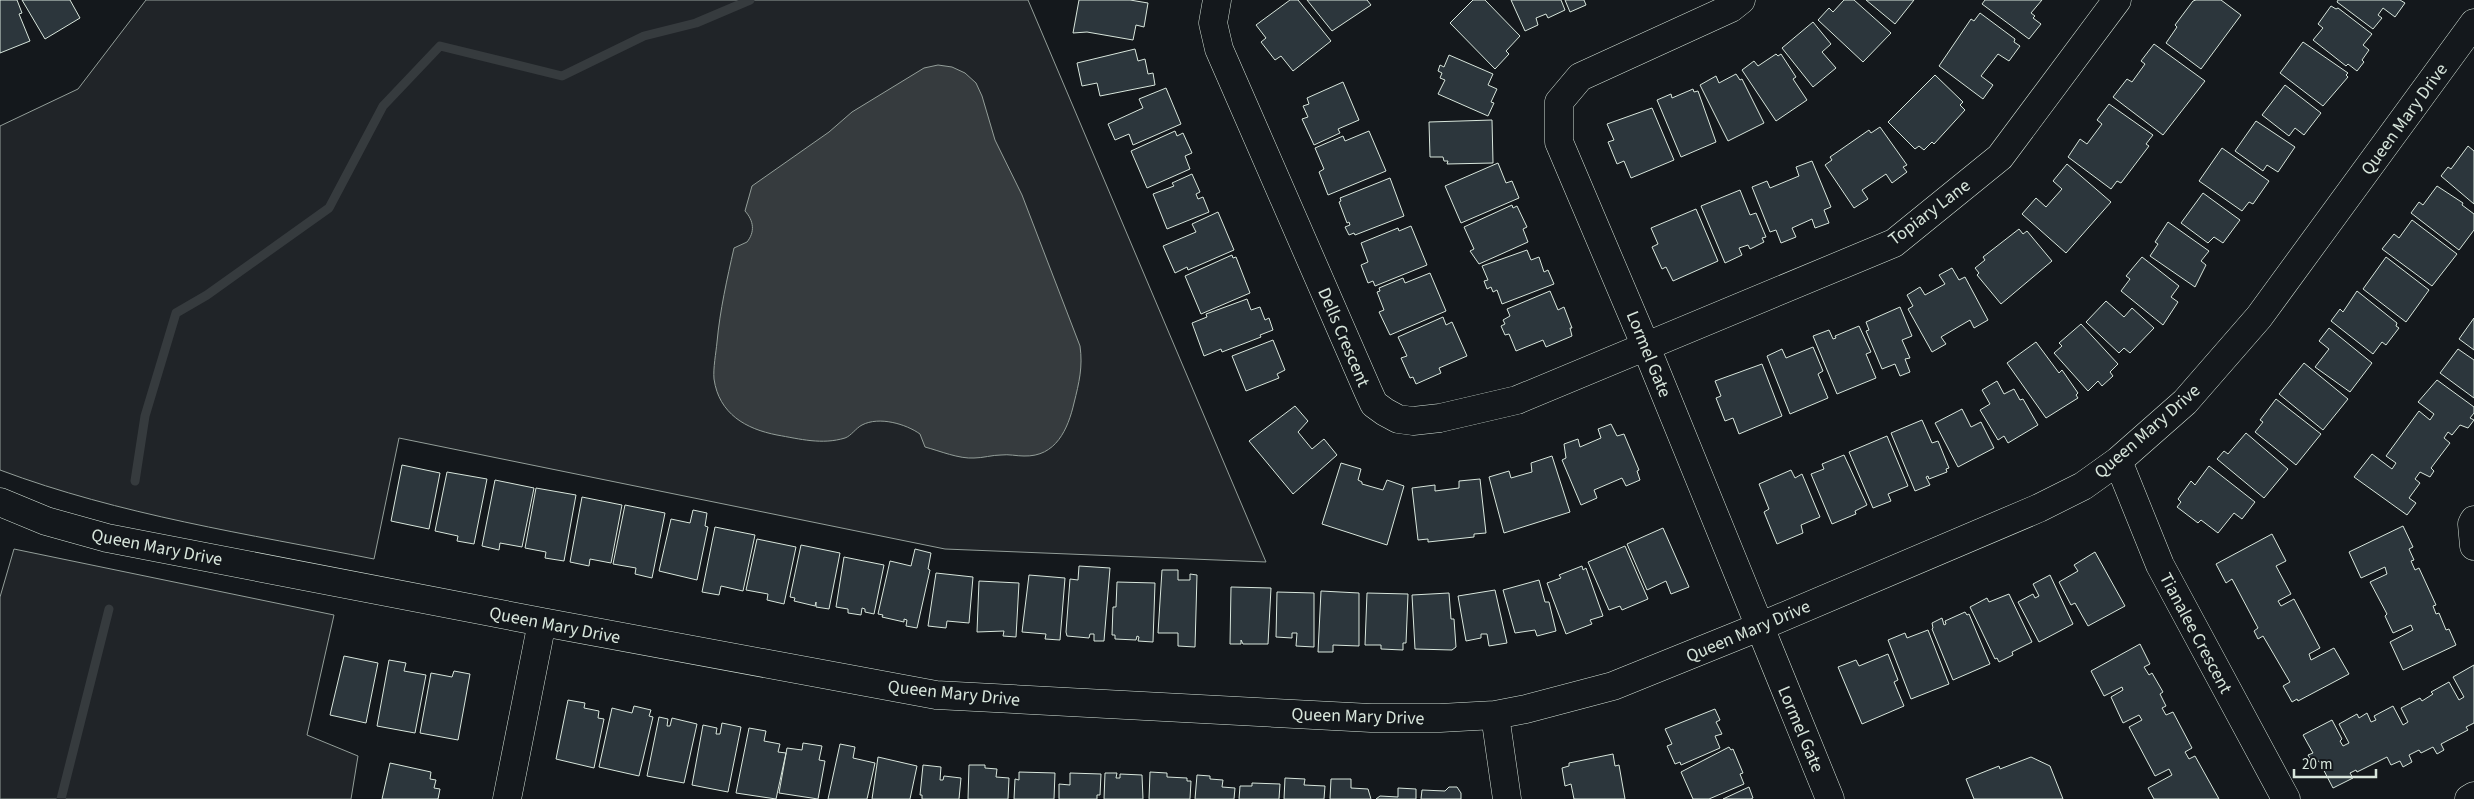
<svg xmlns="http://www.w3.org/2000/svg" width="2474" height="799" font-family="'Source Sans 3',sans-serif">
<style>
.green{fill:#202428;stroke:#939e99}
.water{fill:#363b3e;stroke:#939e99}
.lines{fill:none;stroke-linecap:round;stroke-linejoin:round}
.stream{stroke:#363b3e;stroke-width:9}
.building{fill:#2c363c;stroke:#d8e6dc}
.minor-casing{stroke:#d8e6dc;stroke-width:29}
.minor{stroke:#14181c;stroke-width:28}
.labels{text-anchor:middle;stroke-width:4;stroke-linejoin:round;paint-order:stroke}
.street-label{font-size:18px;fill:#d8e6dc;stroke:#14181c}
</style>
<rect width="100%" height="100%" fill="#14181c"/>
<path class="green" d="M146,0H1028L1266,562L945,549L399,438L374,559C248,534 120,515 0,470V126L78,89Z
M14,549L334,615L307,735L358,756L351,799H0V597Z"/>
<path class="water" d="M938,65L952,67L965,73L976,83L982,96L995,140L1022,195L1080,346C1083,367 1079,383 1074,403C1068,429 1056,457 1024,456C1016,456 1009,454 1001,455C992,455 983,458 974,458C959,459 940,451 925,447L920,434C906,424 879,416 862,425C856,428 851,436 845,438C822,445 800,439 777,435C746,429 719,414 714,379C713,368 716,353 717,342C720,310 727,279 734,248L747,242C755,232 754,221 745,211L752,186L829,132L852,112L924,68Z"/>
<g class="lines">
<path class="stream" d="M135,481L145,416L176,313L207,295L329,208L383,106L440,46L562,76L644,36L696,23L750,0
M61,799L109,609"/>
</g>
<path class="building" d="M0,0H17L22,13L19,14L30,41L0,53Z
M22,0H70L80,18L45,39Z
M1079,0H1130L1148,3L1144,27L1136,25L1133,40L1087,32L1073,33Z
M1290,0H1298L1331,41L1293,71L1281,56L1275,60L1261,42L1266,38L1256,25Z
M1307,0H1367L1371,5L1332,31Z
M1473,0H1485L1520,36L1506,51L1509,54L1495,69L1450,23Z
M1511,0H1561L1565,10L1548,18L1546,14L1536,18L1538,25L1525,31Z
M1565,0H1584L1586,5L1570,12Z
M1844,0H1854L1891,33L1863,62L1818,20L1829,8L1833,12Z
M1866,0H1914L1895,24Z
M1985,0H2042L2031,13L2035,16L2033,18L2041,24L2029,39L1982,4Z
M2196,0H2221L2241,15L2201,69L2166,43L2177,27L2175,25L2193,1Z
M2338,0H2400L2405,3L2395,17L2383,8L2378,15L2382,18L2373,29L2337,2Z
M2331,6L2336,9L2338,8L2372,34L2363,45L2369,50L2362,60L2364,62L2357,71L2348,64L2346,66L2313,40L2323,28L2318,24Z
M1980,13L2015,39L2014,42L2020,46L2009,61L1998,54L1981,76L1993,85L1983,99L1939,66L1971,19L1974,21Z
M1813,22L1831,44L1822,52L1836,68L1813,87L1782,48Z
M2303,42L2348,73L2346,75L2348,77L2323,106L2280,73Z
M2154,44L2205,81L2163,135L2113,97L2127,79L2132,82L2145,64L2141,61Z
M1135,49L1138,61L1145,59L1148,74L1153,73L1155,85L1100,96L1097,83L1082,86L1077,63Z
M1776,54L1778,56L1781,54L1796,77L1793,79L1807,100L1776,121L1742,70L1754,61L1758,66Z
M1449,55L1493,74L1488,85L1497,89L1491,102L1494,103L1488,116L1438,94L1445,80L1440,78L1442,73L1438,71L1440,65L1444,67Z
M1736,74L1740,80L1742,79L1764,123L1728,141L1700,85L1716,76L1719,83Z
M1935,75L1963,102L1960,105L1965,110L1934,144L1932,142L1924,150L1919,146L1915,149L1888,122Z
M1343,82L1359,120L1338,129L1340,133L1314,145L1302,119L1308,117L1303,106L1309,104L1307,98Z
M2285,85L2321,113L2304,135L2295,128L2289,136L2262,115Z
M1166,88L1181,124L1133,145L1129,134L1115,140L1108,124L1143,108L1139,99Z
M1693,89L1694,92L1698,91L1716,142L1681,157L1657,100L1671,94L1672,98Z
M2109,104L2153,135L2146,144L2149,146L2121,183L2117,181L2111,189L2068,157L2080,139L2087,144L2102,124L2097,120Z
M1652,108L1674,160L1631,178L1624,161L1617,164L1608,142L1614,140L1607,124Z
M1492,120L1493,163L1447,164L1448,161H1444L1443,157H1430L1429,122Z
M2256,121L2295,147L2278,172L2267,165L2263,171L2235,151Z
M1880,127L1907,165L1903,167L1907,172L1892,183L1886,174L1862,190L1868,199L1854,208L1825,165L1832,160L1830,157L1869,130L1871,133Z
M1175,131L1177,136L1183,133L1192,153L1185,156L1190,169L1147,188L1131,151Z
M1369,131L1386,171L1328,195L1319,172L1324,169L1315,148L1343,136L1345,141Z
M2468,146L2474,151V204L2441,176L2448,167L2451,169Z
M2222,148L2269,181L2253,204L2249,202L2242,211L2199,181Z
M1812,161L1831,207L1824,210L1829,223L1815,228L1812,219L1792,228L1796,237L1781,243L1776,230L1770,232L1752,187L1767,181L1770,188L1799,176L1796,167Z
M1498,163L1506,183L1512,181L1519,198L1461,223L1445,186Z
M2067,164L2111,202L2066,253L2022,214L2036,198L2046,207L2062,189L2053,181Z
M1192,174L1200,192L1196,194L1198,199L1203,197L1209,212L1167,229L1153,194L1174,186L1172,183Z
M1390,178L1404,216L1355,235L1354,233L1349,235L1345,227L1350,225L1349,222L1347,223L1339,202L1341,201L1340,198Z
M2437,186L2463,203L2462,205L2474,214V230L2459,250L2411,213L2419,202L2423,205Z
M1740,190L1750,215L1756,213L1766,237L1762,238L1764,242L1750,249L1748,245L1739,248L1742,255L1725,263L1701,206Z
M2203,193L2240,220L2223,243L2214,237L2208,243L2181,223Z
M1512,205L1513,208L1517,206L1527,227L1523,229L1528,242L1479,264L1470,251L1474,249L1464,227Z
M1696,209L1718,261L1673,281L1666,267L1662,269L1652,247L1658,244L1651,228Z
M1218,212L1234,250L1188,270L1187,267L1175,273L1163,246L1196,232L1192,224Z
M2412,220L2457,254L2432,286L2382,249L2394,234L2399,238Z
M2168,222L2209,251L2201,261L2206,265L2195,287L2150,256L2158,244L2155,242Z
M1411,226L1427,265L1375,286L1373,281L1368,283L1361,265L1368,262L1361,243L1398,228L1399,231Z
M2019,229L2023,234L2027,231L2052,261L2001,304L1977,275L1979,273L1975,268L1985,260L1983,257Z
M1527,250L1531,260L1539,257L1544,272L1548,270L1554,284L1502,304L1497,290L1493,292L1491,287L1487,289L1484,281L1488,280L1482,266Z
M1232,255L1233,258L1236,257L1250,293L1201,314L1185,276Z
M2142,257L2179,286L2171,297L2178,302L2163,325L2121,291L2130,279L2126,276Z
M2386,257L2429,290L2406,322L2363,289Z
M1952,268L1959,280L1965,277L1988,320L1974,328L1970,320L1941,337L1946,344L1932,352L1908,309L1913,306L1907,295L1920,287L1925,295L1945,284L1939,275Z
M1430,273L1446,311L1390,335L1379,312L1384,310L1377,292L1380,291L1379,288L1403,278L1405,283Z
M1550,291L1558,310L1564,307L1572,328H1570L1572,336L1546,347L1543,340L1516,351L1509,334L1505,335L1501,326L1505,324L1503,320L1510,316L1507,309Z
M2357,291L2397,323L2396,326L2399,328L2386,345L2382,342L2373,354L2331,321L2340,309L2343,312Z
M1247,299L1251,310L1260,307L1265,320L1269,318L1273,330L1260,335L1261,337L1222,352L1221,349L1204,356L1192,323L1207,317L1206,314Z
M2106,301L2124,317L2132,308L2154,328L2130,353L2124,348L2119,353L2086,322Z
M1900,307L1912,336L1902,340L1910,358L1905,359L1910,372L1900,376L1895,364L1882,369L1866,331L1869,330L1866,322Z
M1443,317L1446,325L1452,322L1467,356L1439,368L1441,373L1416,384L1413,377L1410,378L1401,358L1407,356L1398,337Z
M2474,318V350L2459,339Z
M2081,324L2118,364L2110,372L2113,376L2102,386L2098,381L2088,391L2054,353L2062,346L2059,343Z
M1859,326L1871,352L1866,354L1876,378L1837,394L1813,336L1829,330L1833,339L1836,338L1835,336Z
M2329,328L2372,363L2350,392L2315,367L2329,349L2319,341Z
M1273,340L1285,370L1277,374L1279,378L1246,391L1232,356Z
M2036,342L2059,373L2062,370L2078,393L2076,395L2078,398L2046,418L2007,363Z
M1813,347L1823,371L1818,374L1828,398L1790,414L1767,356L1782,349L1786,358Z
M2458,349L2474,360V398L2440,373Z
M2304,363L2348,399L2323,430L2279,394Z
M1762,364L1782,416L1739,434L1733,418L1725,421L1716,398L1721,396L1715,381Z
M2437,380L2474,407V413L2470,418L2474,420L2468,428L2460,425L2452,435L2448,432L2444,438L2450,443L2431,468L2434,471L2430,477L2420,472L2415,479L2420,483L2409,498L2416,503L2407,515L2354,477L2372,454L2392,469L2396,463L2386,456L2419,411L2430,420L2434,414L2418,402Z
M1997,381L2004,394L2014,389L2020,400L2023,399L2038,425L2008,443L2004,436L1998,440L1980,410L1990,404L1982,390Z
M2276,399L2321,434L2296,465L2255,432L2263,422L2260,420Z
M1295,406L1308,421L1298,432L1312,449L1324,439L1337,455L1293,494L1249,441Z
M1962,409L1971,427L1981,422L1994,448L1958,467L1935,423Z
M1922,420L1932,443L1938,441L1949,468L1946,469L1947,472L1929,479L1928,476L1926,477L1930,485L1915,491L1891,433Z
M1611,424L1617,436L1624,434L1639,470L1637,471L1640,480L1626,486L1622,478L1594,490L1597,498L1581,505L1562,460L1566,458L1564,444L1578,439L1580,447L1601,438L1598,429Z
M2246,433L2288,469L2264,498L2217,459L2224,451L2228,454Z
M1887,436L1908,486L1888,494L1891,501L1873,508L1849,452Z
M1844,455L1867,505L1855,511L1856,514L1832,524L1811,474L1824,469L1822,464Z
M1552,456L1570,512L1504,533L1489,477L1509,471L1511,478L1532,472L1531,463Z
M1341,463L1361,469L1358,480L1362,482V484L1383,490L1387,480L1404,486L1387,545L1322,524Z
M402,465L440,473L429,529L391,521Z
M2209,466L2255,502L2242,519L2234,513L2218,533L2201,520L2198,523L2177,507L2181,502L2178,499L2191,481L2195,485Z
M1791,470L1795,478L1802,474L1820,517L1801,525L1803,533L1777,544L1764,512L1769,509L1759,484Z
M447,472L487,479L474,544L457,541L458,536L435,531Z
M1480,479L1486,533L1474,534V537L1428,542V539L1418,540L1412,488L1435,485V491L1459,488V481Z
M495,480L534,488L522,547L500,543L499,550L482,546Z
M536,488L576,495L564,561L545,558L546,552L525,548Z
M582,497L622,505L611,563L590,559L589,566L570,562Z
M625,505L665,513L652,578L635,574L636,568L613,564Z
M693,510L707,513L705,526L708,527L697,580L659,571L671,519L690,523Z
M2403,526L2413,547L2409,549L2414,560L2411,561L2415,570L2419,568L2436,605L2433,606L2436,614L2439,613L2446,630L2449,629L2456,645L2403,670L2390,642L2413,630L2411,625L2393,633L2385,616L2387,614L2370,582L2387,574L2385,567L2361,578L2349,552Z
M715,527L755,535L743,591L721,586L719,595L702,592Z
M1663,528L1689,587L1671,594L1666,581L1647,590L1627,544Z
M2272,534L2286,561L2276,566L2291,594L2278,601L2281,606L2294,599L2320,648L2309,654L2311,660L2334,648L2349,674L2298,701L2297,699L2292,702L2283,686L2290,682L2263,636L2258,639L2254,631L2258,628L2232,579L2226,583L2216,564Z
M757,539L796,547L784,604L767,600L768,594L746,590Z
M801,545L840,553L829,609L816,607V602L815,606L794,601L795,598L790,597Z
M1625,546L1648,599L1622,610L1620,606L1609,610L1588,562Z
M915,549L931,553L928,569L930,570L917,628L906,626L907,620L904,619V622L882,617L883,615L878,614L890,561L911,566Z
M2095,552L2125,606L2088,626L2075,603L2071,605L2059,582L2078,571L2074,565Z
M844,557L884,565L874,614L865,612V609L862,608L861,615L848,613V609L836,607Z
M1079,566L1110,568L1104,641H1094V634H1090L1089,638L1067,636L1066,632L1070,579L1078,580Z
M1582,566L1583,570L1586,568L1603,616L1590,620L1592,624L1566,634L1547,583L1561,578L1559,575Z
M1162,570H1178V580H1190V574L1197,575L1195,647L1178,646V633H1158Z
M936,573L973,577L969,623L947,621L946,628L928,626Z
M1029,575L1065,578L1060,640L1045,639L1046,634L1022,632Z
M2050,575L2073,624L2039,642L2018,602L2033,594L2035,598L2039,596L2033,584Z
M1539,580L1545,602H1549L1556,631L1537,636L1535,630L1515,633L1503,590Z
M979,581L1019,583L1016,637L1003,636L1004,631L977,632Z
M1117,582L1155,583L1153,642L1138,641L1139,637L1137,636L1136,640L1115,639V635H1112L1113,607H1116Z
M1231,587L1271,588L1268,644H1243L1241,640V644H1230Z
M1495,590L1507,643L1489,646L1487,634H1481V638L1466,641L1458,596Z
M1321,591L1359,593V646L1333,645V652H1318Z
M1277,592L1314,593V647L1296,646L1297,633H1292V638L1276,637Z
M1367,593L1408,594L1406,643H1403V650L1381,649V645H1365Z
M1449,593L1451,619H1454L1456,647L1452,650L1415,649L1412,595Z
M2009,594L2032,642L2012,652L2013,655L1999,662L1997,658L1995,659L1970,607L1987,598L1989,602Z
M1965,612L1967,615L1969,614L1990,664L1953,680L1932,629L1933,628L1932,623L1942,618L1944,625L1946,624L1945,621Z
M1928,630L1949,684L1911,699L1888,640L1905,633L1907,638Z
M2140,644L2150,664L2144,667L2149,675L2152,673L2163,692L2160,694L2166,706L2162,708L2166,715L2173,712L2192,748L2185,752L2189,759L2195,756L2219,799H2154L2148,788L2172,775L2169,769L2155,776L2129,727L2142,720L2139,715L2123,723L2111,697L2123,690L2122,687L2104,696L2091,671Z
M1888,654L1898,680L1894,682L1904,706L1862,724L1838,667L1856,660L1859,666Z
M344,656L378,663L366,723L330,715Z
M389,660L406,663L404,671L426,675L415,733L377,726Z
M2474,665V723L2466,727L2468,730L2441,744L2444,750L2437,754L2433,747L2421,753L2419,750L2409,755L2412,762L2403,767L2400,761L2391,765L2387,757L2357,772L2356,770L2350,773L2353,778L2333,788L2319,761L2313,764L2308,755L2313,753L2303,735L2332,720L2342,739L2340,741L2343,746L2349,743L2339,724L2357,714L2359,718L2367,713L2371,722L2376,720L2374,716L2393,706L2403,725L2408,722L2401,708L2420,698L2422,701L2433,694L2431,692L2449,682L2459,700L2464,697L2453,677Z
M454,671L470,674L458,740L420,733L431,673L452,677Z
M568,700L585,703L584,708L599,711L598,718L604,719L594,768L556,759Z
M634,706L651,710L649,716L653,717L639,776L599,767L612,708L632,713Z
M1715,709L1720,720L1716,722L1722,734L1715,736L1720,748L1681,765L1680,762L1675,764L1667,746L1672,744L1665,729Z
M659,717L668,719L667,726H670L672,718L697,724L684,783L647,776Z
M722,723L741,727L728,792L692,785L703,725L717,728L716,734H720Z
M749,728L766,731L764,741L780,744L778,752L786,753L776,799L736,793Z
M803,743L822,746L819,760L825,761L818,799L779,793L787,748L802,750Z
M840,744L855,747L853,758L875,763L867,799H828Z
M1729,747L1731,750L1733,749L1743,773L1740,774L1744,784L1709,799H1693L1681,772Z
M1613,754L1615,766L1619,765L1625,799H1574L1571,784L1565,786L1562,768L1569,766V763Z
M878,757L917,766L910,799H872Z
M2031,757L2050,766L2063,799H1974L1966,779L1999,766L2000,769Z
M390,763L431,772L430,779L436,780L434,788L440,789L438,799H382Z
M923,765L941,767L940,780H943L944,776L961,778L959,799H922V795H920Z
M969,765H985V768L997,769L996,777L1009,778L1008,799H968Z
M1019,772L1055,773L1054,799H1014L1015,779L1019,780Z
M1150,772L1167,773V777L1187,778V781H1191L1190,799H1149Z
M1070,773L1101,774L1100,795H1097V799H1059V784L1070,785Z
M1105,773H1117L1116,778H1120V774L1142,775L1143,799H1104Z
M1197,775L1210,776V779L1223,780L1222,787L1235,788L1234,799H1195Z
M1285,778L1305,779L1304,785L1325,786L1324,799H1284Z
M1331,779H1351V788L1368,789L1371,799H1330Z
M1252,783L1280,784L1279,799H1239L1240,786H1252Z
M1449,787H1457L1461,793V799H1421L1422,790L1445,791Z
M1749,787L1753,798L1751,799H1723Z
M1398,788L1416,789V799H1376L1380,796L1398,797Z"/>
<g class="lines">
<g class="minor-casing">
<path id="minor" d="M1217,0L1213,23L1219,49L1368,391L1374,404L1385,412L1398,419L1413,421L1440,418L1517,400L1894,243L2000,157L2117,0
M1741,0L1731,8L1580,77L1559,102V142L1646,347L1830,799
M2118,461L2160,565L2286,799
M0,502L46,521L107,538L542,622L936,695L1371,718H1440L1495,715L1526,709L1613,686L1759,627L2039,508L2083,486L2118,461L2185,402L2259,317L2474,23
M2474,520L2472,524L2474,546
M1495,715L1507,799
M507,799L542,622
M2469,799L2474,796"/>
</g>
<use href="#minor" class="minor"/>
</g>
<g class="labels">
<g class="street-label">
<text transform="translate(2404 119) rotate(-54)" y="6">Queen Mary Drive</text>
<text transform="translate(1929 212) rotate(-37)" y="6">Topiary Lane</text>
<text transform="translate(1344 337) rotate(67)" y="6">Dells Crescent</text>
<text transform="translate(1649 354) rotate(68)" y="6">Lormel Gate</text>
<text transform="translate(2147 431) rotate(-41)" y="6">Queen Mary Drive</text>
<text transform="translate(157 547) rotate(11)" y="6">Queen Mary Drive</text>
<text transform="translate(555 625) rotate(11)" y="6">Queen Mary Drive</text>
<text transform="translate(1748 631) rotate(-23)" y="6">Queen Mary Drive</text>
<text transform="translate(2196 633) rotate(62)" y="6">Tianalee Crescent</text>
<text transform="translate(954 693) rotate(6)" y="6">Queen Mary Drive</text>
<text transform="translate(1358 716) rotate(2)" y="6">Queen Mary Drive</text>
<text transform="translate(1801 729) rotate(67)" y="6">Lormel Gate</text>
</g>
</g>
<path d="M2294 769v8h82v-8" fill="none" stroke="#d8e6dc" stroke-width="2.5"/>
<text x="2302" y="769" font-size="15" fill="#d8e6dc" stroke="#14181c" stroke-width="4" paint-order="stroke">20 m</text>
</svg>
